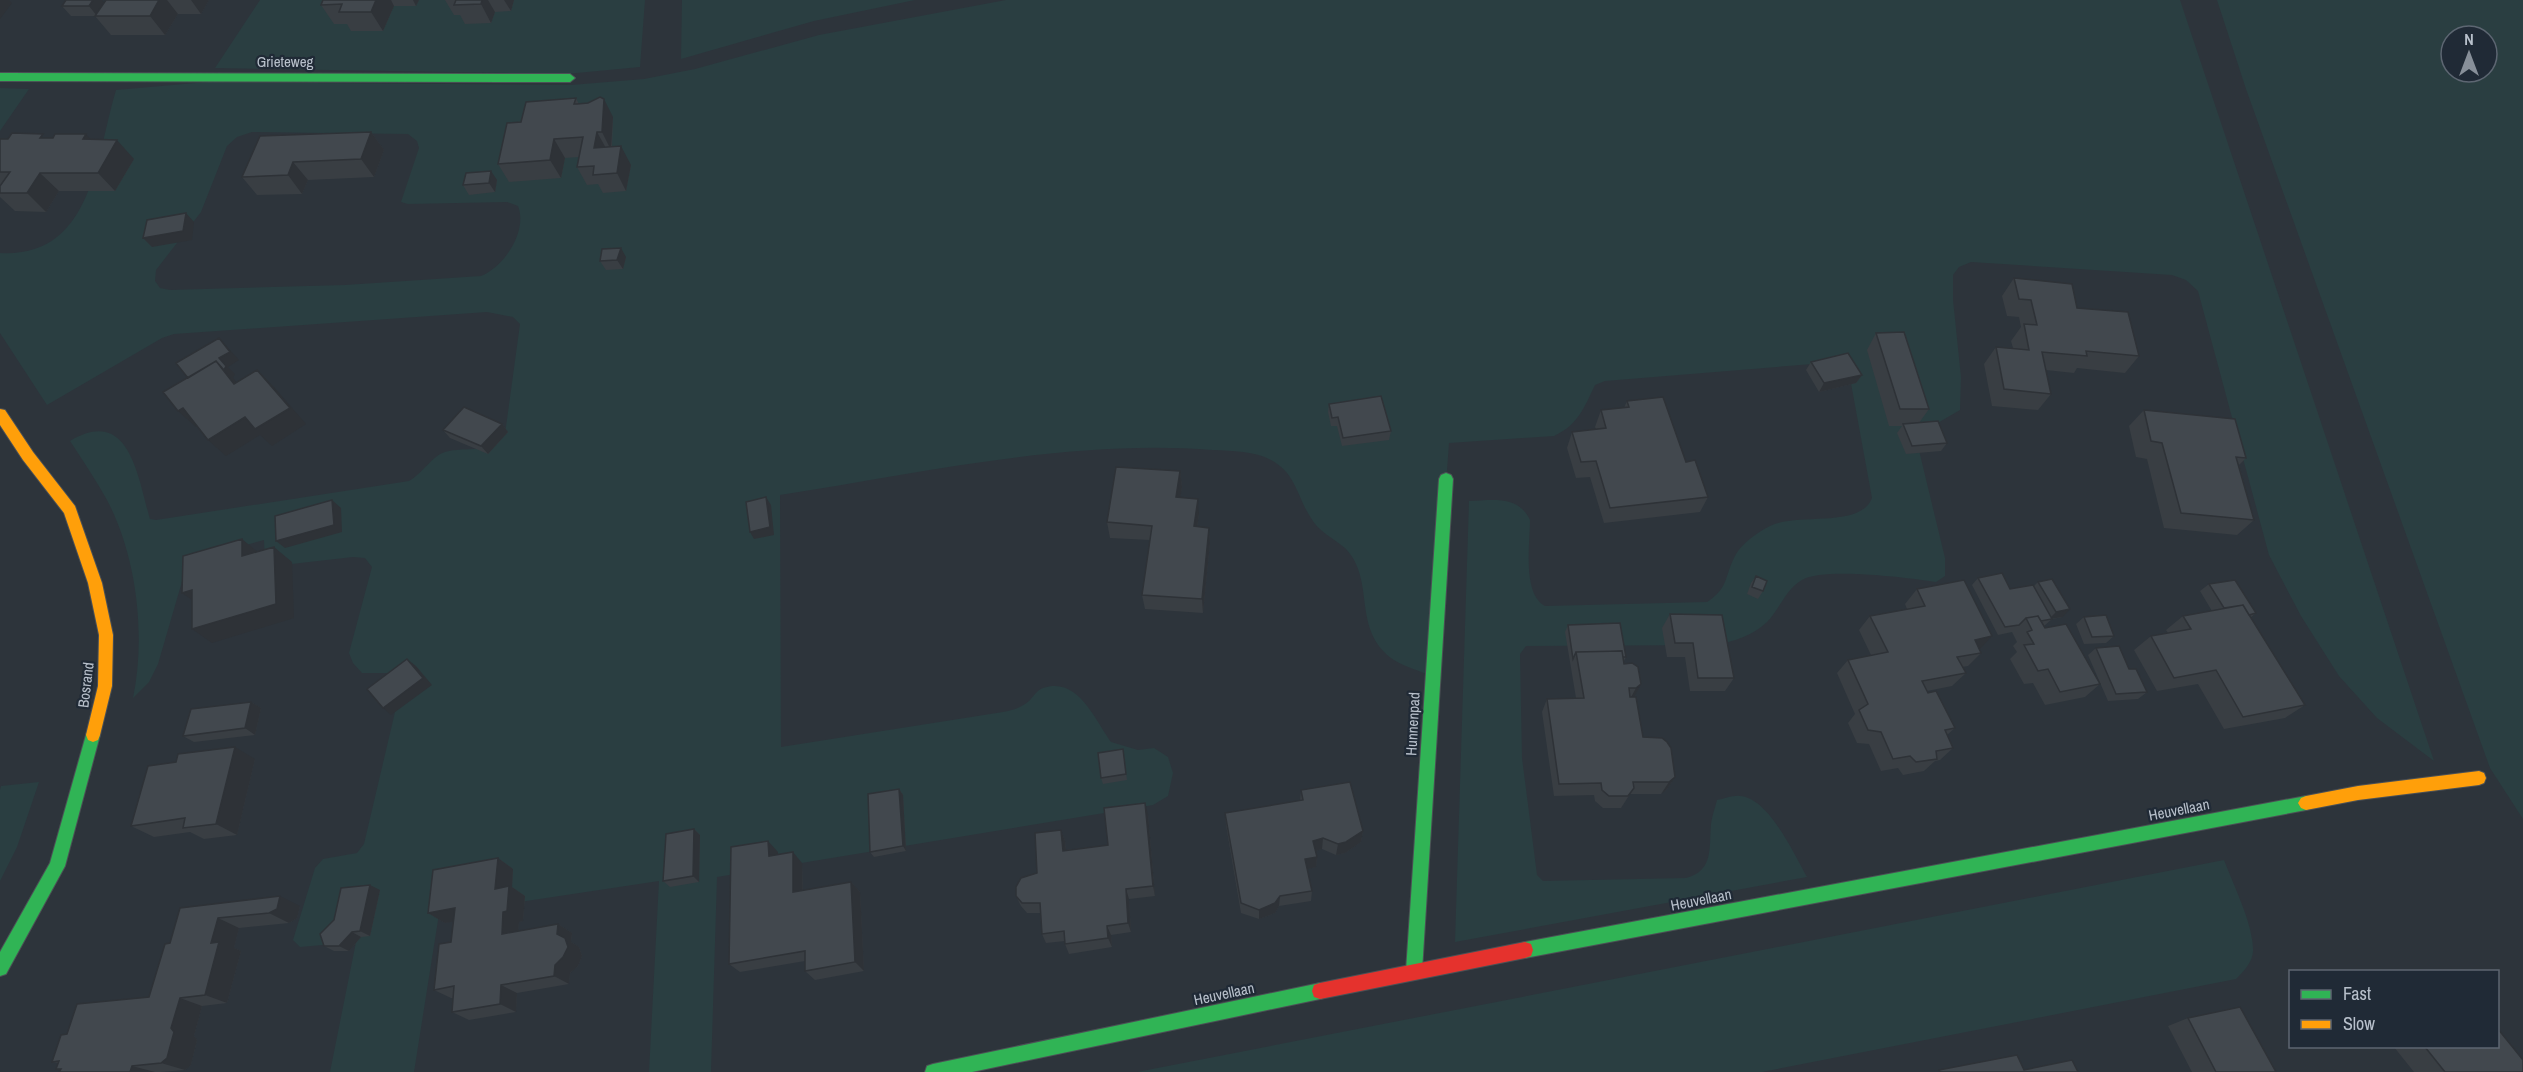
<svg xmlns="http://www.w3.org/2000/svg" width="2523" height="1072" font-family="'Archivo Narrow',sans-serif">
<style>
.green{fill:#2a3e41;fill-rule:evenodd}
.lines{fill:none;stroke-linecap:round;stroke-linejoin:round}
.fast-casing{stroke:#4b5055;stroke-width:2}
.slow-casing{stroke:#4b5055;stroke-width:2}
.jam-casing{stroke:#4b5055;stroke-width:2}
.fast{fill:#30b455;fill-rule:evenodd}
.slow{fill:#ff9f0a;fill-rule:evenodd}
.jam{fill:#e5322d;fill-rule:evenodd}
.wall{fill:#393e43}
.shaded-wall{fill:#2e3237}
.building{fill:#42484e;stroke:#2e3237;stroke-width:1.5}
.labels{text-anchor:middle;stroke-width:4.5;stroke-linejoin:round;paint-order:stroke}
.street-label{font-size:15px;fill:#b8c0cb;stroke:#202a36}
</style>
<rect width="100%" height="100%" fill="#2d343b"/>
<path class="green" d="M260,0H645L640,67L566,74L215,68Z
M682,0H915L814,21L681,59Z
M1006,0H2180L2434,761L2377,718L2339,676L2301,616L2269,555L2198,291L2186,280L2172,275L1971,262L1959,267L1953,275V300L1961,377L1960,410L1924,431L1917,442L1945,558V576L1936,582C1908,578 1825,567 1802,580C1786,589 1779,610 1767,622C1754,635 1734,641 1717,645L1526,646L1520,654L1522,758L1537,875L1543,881L1686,878C1714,871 1709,847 1711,824C1712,816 1715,808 1717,800C1724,799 1733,795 1740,796C1769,798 1794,854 1807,877L1455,942L1469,501C1494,500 1518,495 1530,520C1530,543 1522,594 1545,606L1707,602C1729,588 1724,577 1735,556C1741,544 1758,532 1770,526C1798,512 1860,529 1872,498L1848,367L1837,362L1605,381L1595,385C1584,408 1578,425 1554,436L1449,443L1432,676C1420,671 1405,667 1394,660C1350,630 1377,580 1345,548C1333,538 1319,532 1311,518C1297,497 1296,473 1271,460C1255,451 1232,451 1213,450C1069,439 922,473 780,495L781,747L1003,712C1013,710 1021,708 1029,701C1033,697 1037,690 1043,688C1078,676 1095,720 1111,742L1138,750L1154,748L1168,757L1173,773L1168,796L1153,805L717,877L711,1072H649L659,881L439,914L414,1072H330L356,942L300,947L293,940L315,868L323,859L357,853L364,844L403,678L398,673H362L353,663L349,653L372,567L365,558L353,557L265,567L264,540L188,561L158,664L149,682L133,698C146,636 137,557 107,500C96,480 83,461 70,441C130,405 138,478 150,519L156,520L409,481C422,474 432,456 445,452C466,446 493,455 505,434L520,324L513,317L487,312L174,334L162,338L47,405L0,333V253C93,258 96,156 116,90L207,82L571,85L644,79L695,69L819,35ZM252,132L408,134L417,141L419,148L401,202L408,204L507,202L518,206C528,231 504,267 481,276L345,285L170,290L160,288L155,281L156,270L201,212L227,146L237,137Z
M2217,0H2523V819L2490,768L2246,89ZM2451,36H2487V72H2451Z
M0,88L29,89L0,131Z
M39,782L17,847L0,881V790L1,786Z
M2224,860C2233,884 2254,926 2253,951C2253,962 2243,972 2236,979L1762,1072H1137Z"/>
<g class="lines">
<g class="fast-casing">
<path id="fast" d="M0,73L570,74L575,78L570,82L0,81Z
M1446,473L1451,475L1453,479L1422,971L1420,977L1414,979L1408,977L1406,971L1439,479L1441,475Z
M93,728L98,730L100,735L65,866L6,974L0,976V952L50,863L86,735L88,730Z
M2306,796L2311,798L2314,803L2311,808L2306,810L1525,958L1519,956L1517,950L1519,944L1525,942Z
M1320,983L1326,985L1328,991L1326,997L1320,999L972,1072H925L927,1066L933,1064Z"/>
</g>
<g class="slow-casing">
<path id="slow" d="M0,409L5,410L33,452L75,506L102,583L113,635L112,686L100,735L98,740L93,742L88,740L86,735L98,686L99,635L88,583L64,513L23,460L0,425Z
M2479,771L2484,773L2486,778L2484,783L2479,785L2358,800L2306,810L2301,808L2298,803L2301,798L2306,796L2358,786Z"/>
</g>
<g class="jam-casing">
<path id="jam" d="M1525,942L1531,944L1533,950L1531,956L1525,958L1320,999L1314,997L1312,991L1314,985L1320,983Z"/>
</g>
<use href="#fast" class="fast"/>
<use href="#slow" class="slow"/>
<use href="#jam" class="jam"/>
</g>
<path class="wall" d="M106,0H209L201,14H178L165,35H111L95,16H96H71L62,6L104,3Z
M323,0H419L416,6H394L383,31H351L347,24H334L321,5Z
M445,0H514L511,11L495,12L491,23L465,24L460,15H454Z
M576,98L579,104L613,117L612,147L631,165L626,191L603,193L598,184L587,185L577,167L579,157L565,158L561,178L509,182L498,164L521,122Z
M371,132L384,150L374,177L308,180L302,194L257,195L242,177Z
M46,138L91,140L134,159L115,191H59L46,212L15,211L0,197V139Z
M497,180L495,192L469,195L463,185Z
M626,257L623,269L606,270L600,261Z
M2014,278L2077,308L2139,356L2125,373L2077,368L2074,373L2046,370L2051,394L2038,410L1992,406L1984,364L1996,347L2013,348L2011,341L2021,327L2019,317L2007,316L2002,296Z
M1876,333L1929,409L1919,423L1947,443L1941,451L1906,454L1897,433L1902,426H1889L1867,350Z
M1811,362L1862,375L1856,383L1819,392L1806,370Z
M1627,401L1686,462L1708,497L1700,512L1604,523L1590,477L1576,478L1567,448L1572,432L1596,429L1595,427L1601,410L1624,408Z
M1329,404L1391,431L1389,440L1342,446L1337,426H1331L1328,412Z
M2144,410L2246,458L2239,465L2254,520L2237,535L2164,528L2147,459L2136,457L2129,426Z
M502,424L508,432L488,454L450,438L443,430Z
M1180,471L1182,487L1180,497L1199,514L1197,527L1209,528L1210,543L1203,613L1145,609L1142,595L1150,540L1110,538L1107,522Z
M1756,576L1763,591L1758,599L1747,594L1751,583Z
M1978,578L2010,589L2034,586L2038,582L2063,617L2052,619L2044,626L2045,628L2100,684L2085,697L2045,705L2033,683L2024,684L2010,659L2017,652L2013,646L2017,642L2012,632L1998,635L1972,585Z
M2209,584L2256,613L2250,618L2305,705L2285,718L2224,729L2198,684L2157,691L2134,650L2151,636L2168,633L2166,630L2183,616L2212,611L2200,591Z
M1917,589L1979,649L1981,653L1968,666L1962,667L1966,673L1952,686L1927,691L1955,728L1947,735L1953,748L1940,760L1935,761L1924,771L1903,775L1898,768L1881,771L1869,744L1857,743L1848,723L1855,714L1837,673L1848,660L1871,655L1859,630L1870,616L1907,609L1905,604Z
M1670,614L1734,678L1725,691H1690L1685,657H1667L1662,628Z
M2084,617L2114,636L2106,643L2084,644L2076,624Z
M1568,625L1626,657L1624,661V664L1641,684L1633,697L1643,737L1675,777L1667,789L1661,794H1630L1621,808H1603L1595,801L1594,795L1554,796L1542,712L1547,699L1576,698L1565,632Z
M2096,648L2129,669L2147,692L2138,699L2108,701L2088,655Z
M251,702L261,708L255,735L194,742L183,736Z
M1123,749L1127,780L1103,784L1101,778Z
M255,759L237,835L204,839L190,832L154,837L131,826Z
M899,789L903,795L906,851L874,857L870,852Z
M1301,790L1363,831L1361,842L1345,853L1336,855L1322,849L1315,851L1317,857L1316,867L1307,869L1312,891L1311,901L1279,906L1275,913L1259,919L1241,913L1226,825L1225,813L1300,801Z
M1148,814L1155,896L1129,899L1131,932L1111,935L1112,947L1069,954L1065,944V941L1046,943L1042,934L1040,913H1027L1021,906L1016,896L1037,873L1061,830L1065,841L1066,850L1108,845Z
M694,829L700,835L699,882L670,887L663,881Z
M778,852V855L802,863L803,890L851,882L860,892L864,971L815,980L805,971V961L740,972L729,964Z
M498,858L513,869L512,887L525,896L523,921L519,922L518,931L558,924L572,933L571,942L579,947L582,956L578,966L570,973L569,984L517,993L516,1012L469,1020L452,1012L453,998H451L434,990L451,942L453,921L445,923L428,913Z
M380,890L370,936L361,937L349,951H334L324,946Z
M300,906L297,918L289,923L239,928L234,948L241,951L227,1003L202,1006L194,1036L197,1040L191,1065L185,1070L161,1072H59L60,1070L56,1069L58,1063L52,1062L67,1034L149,997L170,943L180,908Z
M2188,1018L2276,1072H2192L2168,1026Z
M2394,1047H2498L2523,1072H2414Z"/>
<path class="shaded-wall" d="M0,0H9L12,3L0,19Z
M93,0H102L105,4L97,16L89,6Z
M159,0H167L178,14L165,35L150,16Z
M191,0H209L201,14Z
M376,0H391L394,6L383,31L371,12Z
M413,0H419L416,6Z
M482,0H488L495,12L491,23L481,4Z
M504,0H514L511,11Z
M604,99L613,117L611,150L602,132Z
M371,132L384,150L374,177L361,159Z
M597,132L607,150L594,148Z
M86,134L103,153L83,139Z
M554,139L565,158L561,178L550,160Z
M117,140L134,159L115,191L98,173Z
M621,146L631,165L626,191L617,173Z
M293,162L308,180L302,194L288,175Z
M491,171L497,180L495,192L489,183Z
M40,173L59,191L46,212L27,193Z
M186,213L194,222L192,240L152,247L143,238Z
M621,248L626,257L623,269L617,260Z
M219,338L239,360L228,367L235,374L233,378L251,401L234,384L216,361L219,358Z
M257,370L274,387L306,424L272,446L260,435L226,456L208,440Z
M1862,375L1856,383L1819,392L1824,383Z
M183,408L201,424L196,427L178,411Z
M502,424L508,432L488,454L481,446Z
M1180,471L1182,487L1178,513L1176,497Z
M766,497L771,505L774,535L754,539L750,532Z
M1198,499L1199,514L1195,541L1194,526Z
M332,500L341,508L342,532L285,548L276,541Z
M1209,528L1210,543L1203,613L1202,599Z
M242,539L260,554L242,556Z
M274,547L292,562L294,618L212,643L192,629Z
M192,590L202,607L182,593Z
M2070,609L2063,617L2049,619L2056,612Z
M1992,636L1979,650L1975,640Z
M407,659L416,666L432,685L391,715L383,708Z
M1641,684L1634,697L1629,701L1636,688Z
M251,702L261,708L255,735L245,728Z
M235,747L255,759L237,835L216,824Z
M1675,777L1667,789L1661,794L1669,782Z
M899,789L903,795L906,851L903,846Z
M1145,803L1148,814L1155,896L1153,886Z
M694,829L700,835L699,882L693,876Z
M1061,830L1065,841L1067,861L1063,851Z
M1363,831L1361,842L1345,853L1336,855L1338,844Z
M1323,838L1322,849L1312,852L1313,841Z
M768,841L778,852V866L769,856Z
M793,852L802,863L803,902L793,892Z
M1317,857L1316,867L1304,870L1305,859Z
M498,858L513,869L512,887L525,896L523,921L519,922L517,943L502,934L503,912L495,889Z
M851,882L860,892L864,971L855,962Z
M370,885L380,890L370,936L360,931Z
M1126,889L1129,899L1131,932L1128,923Z
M280,896L300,906L297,918L289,923L269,913Z
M1280,896L1279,906L1275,913L1259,919V910Z
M455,908L471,918L445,923L428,913Z
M218,918L239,928L234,948L241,951L227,1003L205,995L211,943Z
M558,924L572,933L571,942L579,947L582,956L578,966L570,973L569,984L554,976Z
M1107,926L1111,935L1112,947L1108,938Z
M352,932L361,937L349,951L339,946Z
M501,985L517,993L516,1012L500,1004Z
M180,998L202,1006L194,1036L197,1040L191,1065L185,1070L161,1063Z
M132,1066L155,1072H130Z"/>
<path class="building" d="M66,0H93L89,6H62Z
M106,0H159L150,16H95Z
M323,0H376L371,12H339L342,4L321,5Z
M456,0H482L481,4L454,5Z
M600,97L604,99L602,132H597L594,148L621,146L617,173L593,175L594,166L577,167L583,137L554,139L550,160L498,164L507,123L521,122L526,102L576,98L574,104H577L588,103Z
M371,132L361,159L293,162L288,175L242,177L260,136Z
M12,133L43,134L40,138H53L55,134H86L83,139L117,140L98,173H40L27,193H0V186L10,172H0V139H8Z
M491,171L489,183L463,185L466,173Z
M186,213L183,231L143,238L147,220Z
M621,248L617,260L600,261L602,249Z
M2014,278L2072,284L2077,308L2128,312L2139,356L2086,351L2087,356L2042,352L2051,394L2004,389L1996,347L2029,350L2024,324L2037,325L2031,300L2019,299Z
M1904,332L1929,409H1900L1876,333Z
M219,338L230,352L219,358L226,366L224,370L216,361L188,378L176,363Z
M1848,353L1862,375L1824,383L1811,362Z
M216,361L234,384L257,370L290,408L255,429L245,417L208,440L183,408L178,411L163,392Z
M1381,396L1391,431L1343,438L1338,417L1332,418L1329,404Z
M1663,397L1686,462L1695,460L1708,497L1610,508L1596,461L1581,462L1572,432L1606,428L1601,410L1629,407L1627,401Z
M464,407L502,424L481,446L443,430Z
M2144,410L2235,419L2246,458L2236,457L2254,520L2181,513L2162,443L2151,441Z
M1938,421L1947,443L1912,446L1903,424Z
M1116,467L1180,471L1176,497L1198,499L1194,526L1209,528L1202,599L1142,595L1152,526L1107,522Z
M766,497L770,527L750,532L746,502Z
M332,500L334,525L276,541L275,516Z
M242,539V556L274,547L276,604L192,629V590L182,593L183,556Z
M2002,573L2010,589L2033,585L2052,619L2041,621L2038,616L2026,618L2019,625L2005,627L1978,578Z
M1756,576L1767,581L1763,591L1752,587Z
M2052,579L2070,609L2056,612L2038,582Z
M1964,580L1992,636L1975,640L1981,653L1957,657L1966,673L1922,681L1928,693L1936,691L1955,728L1945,730L1953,748L1936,751L1937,759L1916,762L1910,756L1893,759L1881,732L1868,730L1859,710L1868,704L1848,660L1888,652L1870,616L1925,606L1917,589Z
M2235,580L2256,613L2249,615L2243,605L2224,608L2209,584Z
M2243,605L2305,705L2243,717L2216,670L2174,678L2151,636L2191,629L2183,616Z
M1670,614L1722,615L1734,678H1698L1693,643H1675Z
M2106,615L2114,636L2092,637L2084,617Z
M2038,616L2045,628L2066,624L2100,684L2060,692L2048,669L2038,671L2024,645L2034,644L2027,632L2032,630L2026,618Z
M1620,623L1626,657H1623L1622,651L1576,652L1573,659L1568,625Z
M2119,646L2129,669H2136L2147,692L2116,694L2096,648Z
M1622,651L1624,664L1632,663L1638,667L1641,684L1636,688H1629L1630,697H1636L1643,737L1662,738L1667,742L1671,748L1675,777L1669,782H1633L1634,788L1628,796H1609L1602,790L1601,783L1559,784L1547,699L1584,698L1576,652Z
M407,659L423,678L383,708L367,689Z
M251,702L245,728L183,736L191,709Z
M235,747L216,824L183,828L185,818L131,826L148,766L176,762L178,754Z
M1123,749L1126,774L1101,778L1098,753Z
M1350,782L1363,831L1346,842L1338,844L1323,838L1313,841L1317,857L1305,859L1312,891L1280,896L1275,903L1259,910L1241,903L1225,813L1303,800L1301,790Z
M899,789L903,846L870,852L868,794Z
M1145,803L1153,886L1126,889L1128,923L1107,926L1108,938L1065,944L1064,931L1042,934L1040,903H1022L1016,896V887L1021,878L1037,873L1035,833L1061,830L1063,851L1108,845L1104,808Z
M694,829L693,876L663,881L666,834Z
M768,841L769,856L793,852V892L851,882L855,962L805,971V951L729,964L731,847Z
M498,858L495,889L509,886L507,911L503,912L502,934L558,924L557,934L565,938L568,947L563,957L555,965L554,976L501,985L500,1004L452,1012L454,986L434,990L439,944L451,942L455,908L428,913L433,870Z
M370,885L360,931L352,932L339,946H324L320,934L334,920L341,888Z
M280,896L277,909L269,913L218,918L211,943L219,942L205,995L180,998L171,1028L174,1032L167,1058L161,1063L132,1066L130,1072H59L61,1069H56L59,1061L52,1062L61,1035L67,1034L77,1004L149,997L165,944L170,943L180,908Z
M2240,1007L2276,1072H2216L2188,1018Z
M2498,1029L2523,1060V1072H2445L2425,1047H2498Z
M2017,1055L2024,1070L2072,1060L2078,1072H1940L1939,1070Z"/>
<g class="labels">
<g class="street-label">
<text x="285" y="67">Grieteweg</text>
<text transform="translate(86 685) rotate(-83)" y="5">Bosrand</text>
<text transform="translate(1413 724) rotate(-87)" y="5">Hunnenpad</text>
<text transform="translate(2179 810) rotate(-11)" y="5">Heuvellaan</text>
<text transform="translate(1701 900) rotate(-11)" y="5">Heuvellaan</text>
<text transform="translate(1224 994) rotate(-12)" y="5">Heuvellaan</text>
</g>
</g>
<rect x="2289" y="970" width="210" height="78" fill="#202a36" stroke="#5d6672" stroke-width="1.5"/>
<rect x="2301" y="990" width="30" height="9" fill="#30b455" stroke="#5d6672" stroke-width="1.5"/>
<text x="2343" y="1000" font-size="18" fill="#b8c0cb">Fast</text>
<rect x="2301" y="1020" width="30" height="9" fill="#ff9f0a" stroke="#5d6672" stroke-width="1.5"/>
<text x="2343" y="1030" font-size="18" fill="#b8c0cb">Slow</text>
<g transform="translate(2469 54)"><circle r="28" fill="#202a36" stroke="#5d6672" stroke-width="1.5"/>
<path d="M0-4.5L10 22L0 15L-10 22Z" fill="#878f99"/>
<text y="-9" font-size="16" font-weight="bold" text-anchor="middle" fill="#b8c0cb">N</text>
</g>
</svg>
